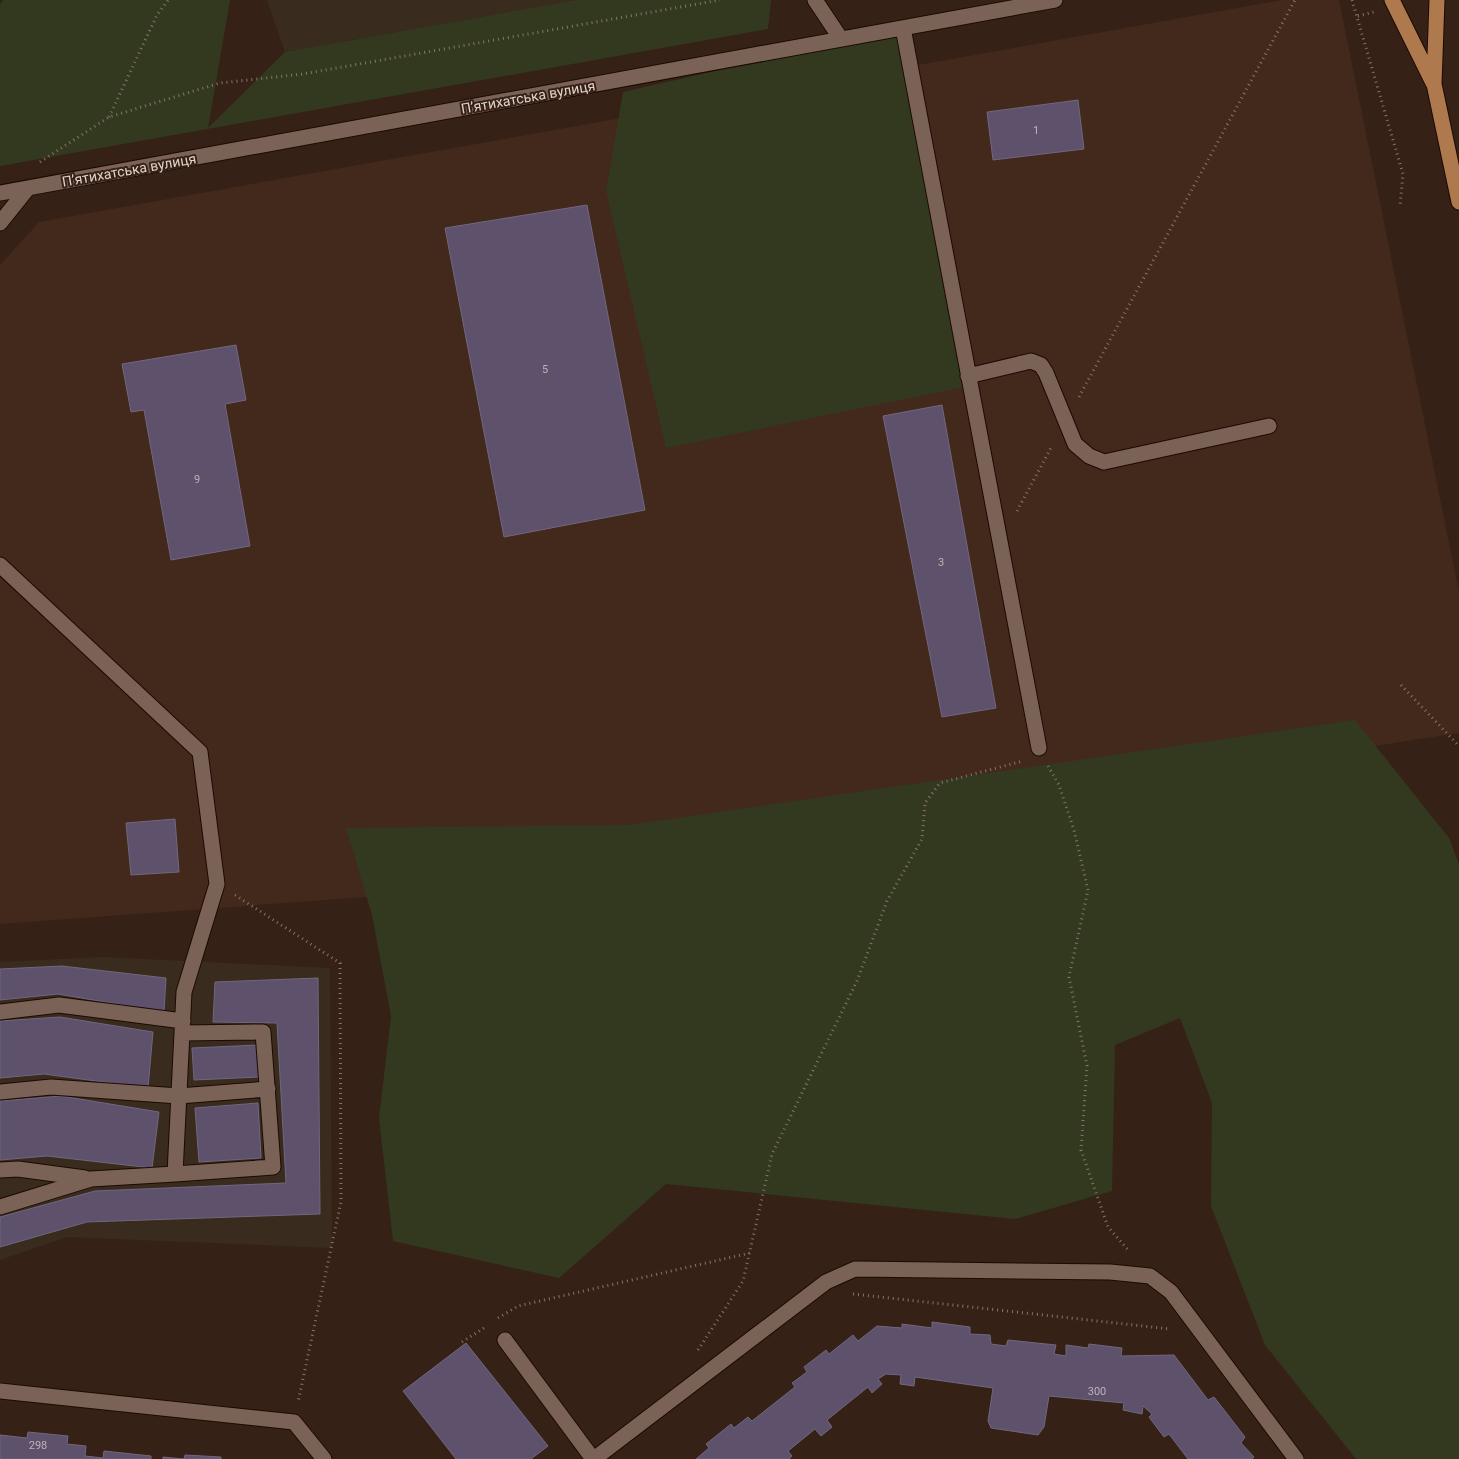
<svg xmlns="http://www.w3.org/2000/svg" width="1459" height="1459" font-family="Roboto,sans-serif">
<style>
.built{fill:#43281c}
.industrial{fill:#392c1f}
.green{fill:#33391f}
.building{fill:#5d516c;stroke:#71677e}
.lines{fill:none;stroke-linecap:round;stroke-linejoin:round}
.minor-casing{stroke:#1d0a03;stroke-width:17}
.major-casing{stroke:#1d0a03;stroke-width:17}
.path{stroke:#86746b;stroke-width:3;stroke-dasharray:1 4;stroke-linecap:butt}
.minor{stroke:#7b6257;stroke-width:15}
.major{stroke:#ae794d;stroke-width:15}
.labels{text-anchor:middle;stroke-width:4;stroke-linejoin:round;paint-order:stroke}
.number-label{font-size:11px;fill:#c0b2b4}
.street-label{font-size:14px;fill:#e1d3cc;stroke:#362117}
</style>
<rect width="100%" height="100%" fill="#362117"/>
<path class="built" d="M1282,0H1339L1459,592V733L435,892L0,924V265L39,222Z"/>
<path class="industrial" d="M267,0H575L285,52Z
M102,957L330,968L332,1248L67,1237L0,1260V962Z"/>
<path class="green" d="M3,0H230L208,128L285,52L575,0H771L768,29L0,166V5Z
M903,28L964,387L666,448L606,191L623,92Z
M1355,720L1449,838L1459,864V1459H1356L1265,1345L1211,1206L1212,1103L1180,1018L1115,1045L1112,1191L1015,1219L666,1184L559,1278L393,1241L379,1118L391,1016L372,915L346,828L629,825Z"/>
<path class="building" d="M1078,100L1084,149L993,160L987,112Z
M587,205L645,510L504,537L445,228Z
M236,345L246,400L225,404L250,546L171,560L144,410L131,412L122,364Z
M942,405L996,708L942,717L883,416Z
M175,819L179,872L131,875L126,823Z
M62,966L166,978L164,1012L58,994L0,1000V969Z
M318,978L320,1214L87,1222L0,1247V1217L95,1191L286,1183L277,1023L213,1022L215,982Z
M60,1017L153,1032L148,1088L44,1074L0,1078V1021Z
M258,1045L260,1077L194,1080L192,1048Z
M61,1096L159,1112L152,1168L47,1156L0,1160V1101Z
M258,1103L261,1158L199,1162L195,1108Z
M932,1322L970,1327V1334L990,1335L991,1344L1006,1346L1008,1340L1056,1345L1054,1354L1066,1356V1345L1088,1348L1089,1344L1122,1348L1121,1356L1174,1355L1208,1400L1214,1397L1245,1437L1241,1443L1254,1457L1252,1459H1188L1169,1434L1164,1437L1149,1417L1152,1414L1143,1406L1142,1414L1123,1410L1124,1403L1049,1396L1044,1427L1038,1435L991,1428L988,1421L993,1388L915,1377L914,1386L900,1384L901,1375L886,1374L878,1379L882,1384L872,1393L868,1387L827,1420L832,1427L821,1436L815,1429L788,1451L792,1456L789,1459H696L709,1448L706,1444L731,1424L734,1428L748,1417L752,1421L795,1387L792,1383L807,1372L804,1367L826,1350L829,1354L853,1335L858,1341L877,1326L902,1328V1324L932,1328Z
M466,1343L548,1446L531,1459H456L403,1391Z
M28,1432L68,1436L67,1444L86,1446L85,1456L103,1458L104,1451L151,1456V1459H0V1435L27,1438Z
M185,1455L221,1457V1459H163V1457L184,1459Z"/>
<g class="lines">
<g class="minor-casing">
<path id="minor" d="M815,0L841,39
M903,28L1039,748
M0,193L1055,0
M0,223L28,188
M968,376L1031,361L1041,365L1046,373L1075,444L1089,456L1104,462L1269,426
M0,565L200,752L217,884L184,992L175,1174L273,1167L263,1032L182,1033
M0,1012L59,1005L183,1021
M0,1092L51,1087L179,1096L268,1089
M0,1170L18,1169L85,1178
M0,1207L91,1179L175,1174
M505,1340L593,1459
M0,1391L294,1422L324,1459
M594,1459L826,1282L855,1269L1110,1272L1150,1276L1171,1292L1296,1459"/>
</g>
<g class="major-casing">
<path id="major" d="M1392,0L1433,83
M1437,0L1434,84L1459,202"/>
</g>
<path class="path" d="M1352,0L1403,174L1400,206
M1358,16L1374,12
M109,117L157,15L168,0
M40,162L109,117L220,83L303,74L720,0
M1079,397L1295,0
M1017,511L1052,446
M1401,685L1459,746
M1048,766L1059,785L1074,830L1088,890L1069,977L1087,1066L1081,1150L1108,1227L1129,1251
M235,895L340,963L341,1202L298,1402
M853,1294L1170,1329
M498,1318L518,1306L750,1253
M462,1342L487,1326
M698,1350L743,1281L772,1154L857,981L887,901L922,839L925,803L940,783L1023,761"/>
<use href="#minor" class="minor"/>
<use href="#major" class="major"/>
</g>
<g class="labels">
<g class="number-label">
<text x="1036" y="134">1</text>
<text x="545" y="373">5</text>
<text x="197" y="483">9</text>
<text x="941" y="566">3</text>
<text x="1097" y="1395">300</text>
<text x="38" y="1449">298</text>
</g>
<g class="street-label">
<text transform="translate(528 97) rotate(-10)" y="5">П’ятихатська вулиця</text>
<text transform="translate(129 170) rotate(-10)" y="5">П’ятихатська вулиця</text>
</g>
</g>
</svg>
